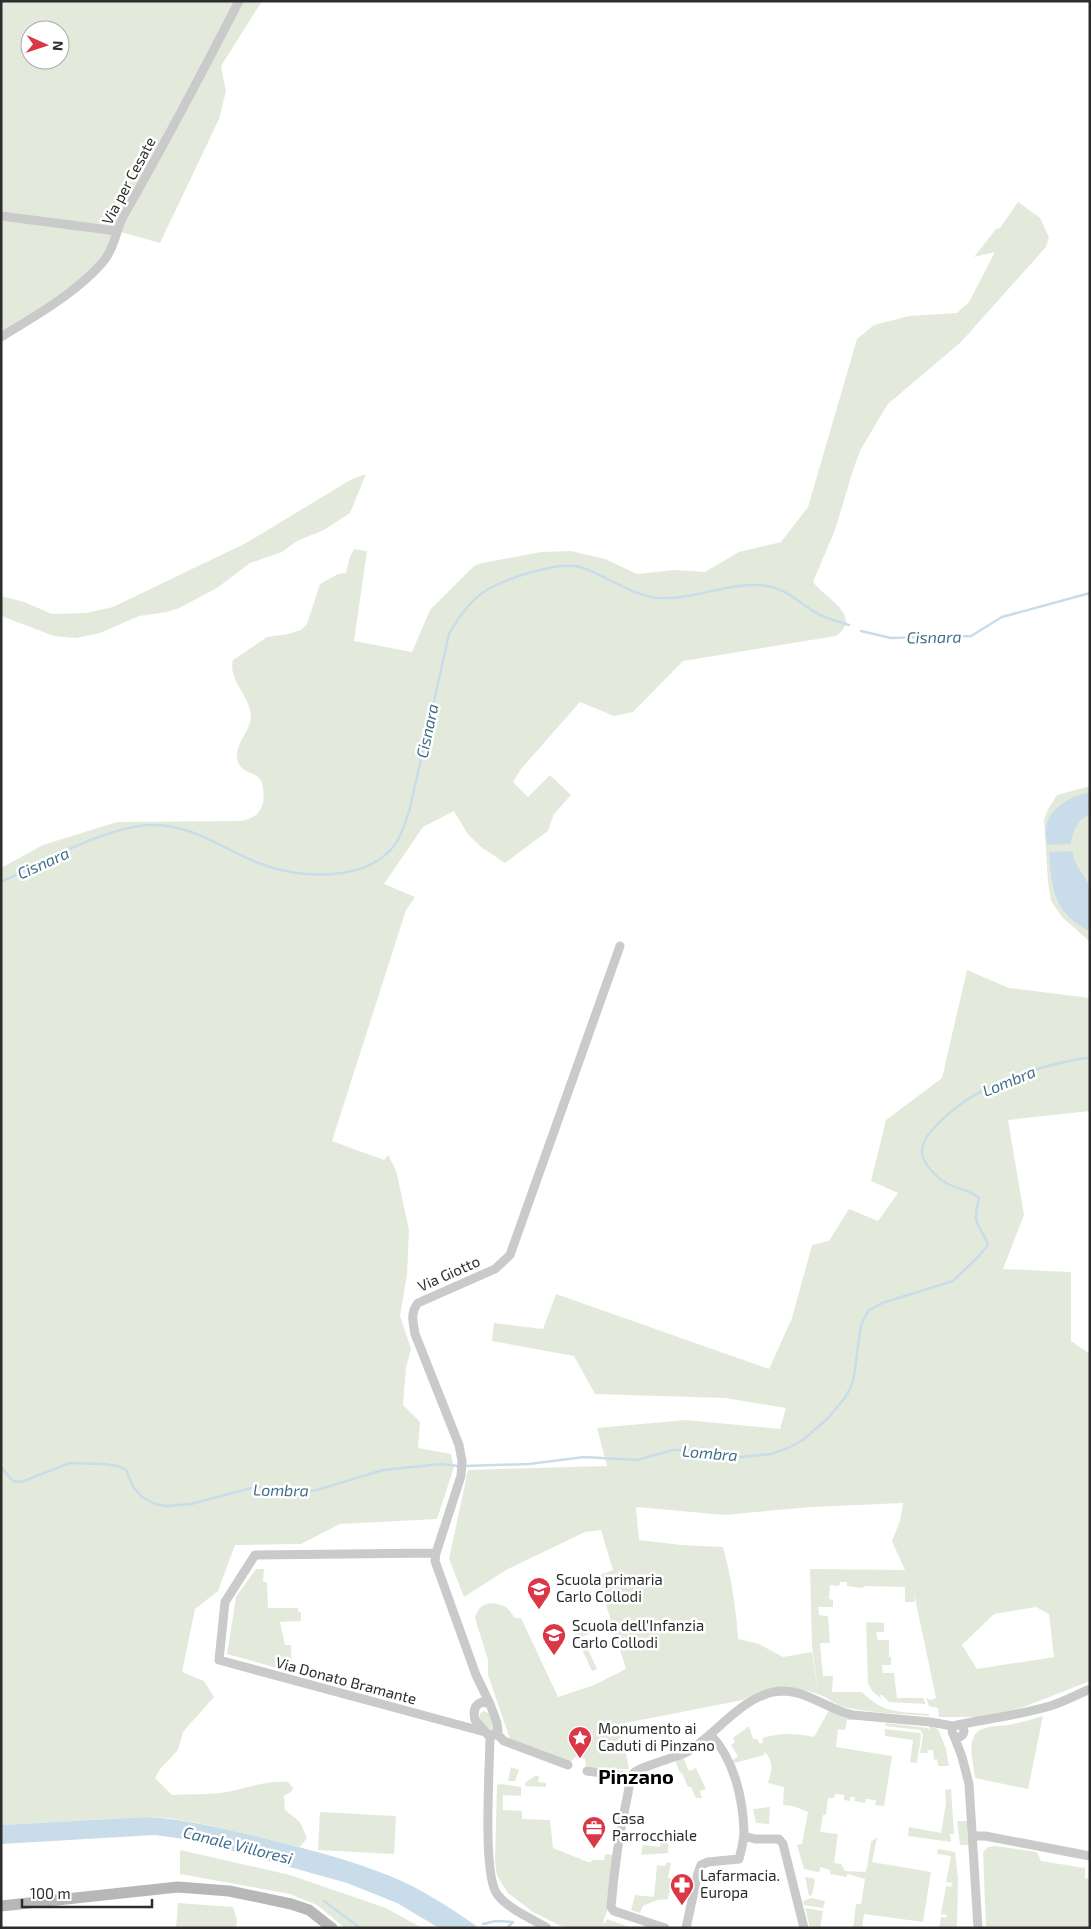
<svg xmlns="http://www.w3.org/2000/svg" width="1091" height="1929" font-family="'Exo 2',sans-serif">
<style>
.green{fill:#e4eadb;fill-rule:evenodd}
.water{fill:#c8dde9}
.lines{fill:none;stroke-linecap:round;stroke-linejoin:round}
.stream{stroke:#c8dde9;stroke-width:2.5}
.street{stroke:#cacaca;stroke-width:9}
.secondary{stroke:#b7b7b7;stroke-width:11}
.labels{text-anchor:middle;stroke-width:5;stroke-linejoin:round;paint-order:stroke}
.street-label{font-size:15px;fill:#2d2d2d;stroke:#fff}
.poi-label{font-size:15px;fill:#2d2d2d;stroke:#fff;text-anchor:start}
.water-label{font-size:16px;font-style:italic;fill:#406f8b;stroke:#fff}
.district-label{font-size:20px;font-weight:bold;fill:#000;stroke:#fff}
</style>
<rect width="100%" height="100%" fill="#fff"/>
<path class="green" d="M1,1H262L221,66L226,91L219,119L160,243L117,231C104,276 39,311 1,337ZM30,30H60V60H30Z
M1018,202L1040,218L1049,237L1046,247L961,342L888,404L883,412L861,449L854,467L835,530L813,582C825,598 864,616 836,636L683,661L633,712L614,716L580,702L521,769L513,782L528,797L550,775L571,795L554,814L548,831L505,863L481,847L467,833L454,811L423,827L384,884L415,897L406,910L332,1141L384,1160L388,1155L396,1170L409,1230L407,1275L400,1316L411,1349L406,1368L403,1405L420,1422L418,1448L451,1454L454,1467L437,1519L340,1524L301,1544L235,1545L218,1591L195,1609L182,1672L204,1681L214,1697L183,1732L178,1750L160,1769L155,1778L172,1795C190,1794 209,1795 227,1792C248,1788 266,1780 288,1782L293,1788L292,1791L284,1796L285,1810L300,1822L307,1838L300,1847L209,1825L168,1818L146,1817L1,1825V868L43,845L117,822L240,821C259,819 266,806 263,788C263,785 262,781 259,778C253,772 241,772 238,762C233,747 247,735 250,722C256,700 227,682 233,660L267,637L288,634L301,630L307,624L320,584L338,574L346,573L350,557L354,549L367,551L354,641L412,652L430,610L474,566L482,563L541,552L571,551L605,559L637,574L675,570L705,572L739,552L781,542L808,507L857,339L874,325L909,316L957,313L969,302L995,252L974,257L996,229L1000,228Z
M366,474L350,513L324,530L297,541L282,552L250,563L217,588L179,608L167,612L139,616L100,633L76,638L54,636L1,616V596L24,602L52,614L86,613L113,607L246,543L352,479Z
M1090,786V942L1062,917L1051,901L1048,882L1044,820L1048,809L1057,795Z
M967,970L1009,988L1090,998V1111L1008,1120L1024,1215L1003,1269L1071,1272V1341L1090,1354V1681L1021,1708L979,1717H939L938,1708L929,1706L926,1698L931,1700L936,1698L914,1593L915,1602H905V1587L864,1586L863,1588L847,1586V1582H840L839,1586L830,1585L829,1599L833,1600V1607H818L819,1615L828,1616L830,1643H820L823,1676H833L832,1692H862C885,1715 899,1711 929,1714V1716C900,1714 872,1713 844,1707C835,1705 829,1698 820,1695C793,1685 769,1685 743,1700L620,1724L629,1769H608L586,1766L585,1759L577,1756L570,1762L510,1739L488,1675V1660L475,1618C478,1604 491,1600 504,1606C508,1608 512,1614 515,1618H521L558,1697L594,1685L626,1669L597,1576L613,1570L601,1530L585,1532L506,1570L464,1597L449,1559L468,1470L607,1466L597,1428L686,1420L780,1429L786,1408L725,1398L595,1394L574,1356L492,1341L494,1323L543,1329L556,1294L769,1369L792,1318L812,1245L829,1241L849,1209L878,1221L898,1193L871,1181L886,1120L942,1078ZM903,1503L900,1521L892,1541L905,1570L810,1569L812,1646L818,1692L812,1652L783,1657L759,1644L738,1639C736,1607 731,1577 723,1547L681,1545L639,1540L636,1507L725,1515L811,1507ZM1036,1607L1049,1614L1054,1657L977,1669L962,1645L994,1614Z
M256,1569H264L263,1582H267L268,1608H298V1612H301V1621L280,1622L285,1645H291L292,1672L227,1654L236,1597Z
M605,1620L607,1625L582,1637L597,1669L592,1671L575,1634Z
M866,1622L884,1623V1632H876L878,1640H889V1657H891V1665H882L883,1673H894L897,1698H923L926,1704L889,1702L882,1695H880L882,1699L873,1692L868,1683Z
M829,1710L850,1717L852,1720H847L845,1730L838,1729L836,1747L892,1756L884,1806L875,1805L876,1800L866,1799L865,1803L854,1801L855,1797H850V1801L844,1800V1795L835,1794L834,1798H828L826,1815H823L820,1832L838,1834L834,1863L841,1864L845,1871L865,1872L867,1868L871,1842L877,1837L872,1862L931,1872L923,1922L864,1914L862,1928H853L856,1904H861L865,1879L847,1874V1877L830,1874V1870L820,1867V1871L817,1872L804,1869L797,1845L802,1844L808,1812L793,1806L783,1805L784,1787L768,1783C772,1769 774,1763 765,1752L764,1755L735,1763L732,1761L738,1756L731,1745L735,1742L733,1738L749,1726L753,1739H757L760,1744L763,1742L762,1738C780,1733 796,1733 814,1737Z
M483,1711L489,1713L495,1729L490,1732L479,1718L480,1714Z
M1043,1716L1028,1789L975,1778C974,1767 968,1747 974,1736C980,1724 1002,1727 1013,1724C1023,1722 1033,1719 1043,1716Z
M886,1723L928,1728L930,1730L929,1726L938,1729L946,1749L949,1766H938L937,1759L934,1760L933,1750H928L927,1753H920L923,1735L920,1730L885,1726Z
M885,1729L920,1733L921,1736L917,1763L910,1762L913,1740L885,1736Z
M683,1757L689,1771L696,1768L706,1789L700,1791L702,1798H696L691,1787H688L682,1773H680L675,1760Z
M511,1767L519,1770L515,1781H508Z
M536,1775L539,1777L538,1782L546,1783V1787L525,1786V1783Z
M501,1784L521,1787V1796L503,1795V1810L522,1811V1819L550,1820L553,1848L588,1862H591L592,1860H604L605,1854L613,1855L607,1911L603,1923H605L607,1919L632,1928H565L533,1912L508,1893L497,1876L495,1861L497,1785Z
M951,1789L954,1834H950L951,1842L908,1836L909,1827L941,1833L946,1803L945,1790Z
M770,1807L769,1824L756,1823L753,1809Z
M320,1812L396,1816L394,1854L318,1850Z
M957,1821H967L968,1845H960Z
M663,1832L669,1833L668,1853L641,1855L643,1845L660,1847Z
M996,1846L1037,1852L1041,1861L1085,1868V1878L1090,1879V1928H986L983,1852L988,1847Z
M938,1849L955,1852L958,1878L957,1928H939L941,1917L946,1918L947,1915L941,1914L946,1886L951,1887L952,1883L946,1882L951,1856L937,1854Z
M180,1850L290,1875L386,1908L422,1928H345L317,1905L290,1894L180,1874Z
M667,1862L671,1863L668,1878L672,1879L668,1899L657,1900L643,1906L640,1913L631,1910L635,1895L654,1897L657,1865L665,1866Z
M805,1877L813,1878L815,1880L812,1895L809,1896Z
M811,1898L825,1901L823,1908L804,1905L803,1901Z
M178,1903L233,1907L237,1920L236,1928H176Z
M805,1908L823,1911L820,1928H810Z"/>
<path class="water" d="M1090,792V815C1078,818 1072,833 1071,844L1047,845C1047,840 1045,834 1046,829C1048,808 1071,796 1090,792Z
M1072,851L1075,862L1090,886V932C1053,911 1052,891 1049,852Z
M146,1817C185,1819 221,1828 259,1837C303,1848 348,1859 390,1876C422,1889 451,1908 479,1928H439L397,1903L347,1883L197,1841L155,1835L1,1844V1825Z"/>
<g class="lines">
<path class="stream" d="M861,631L891,638L971,636L1002,617L1090,593
M1,882C44,862 102,828 149,825C188,823 221,847 256,862C296,879 368,884 396,843C403,833 406,820 410,808L449,634C459,616 474,596 492,587C513,577 558,561 580,567C606,575 630,595 658,598C692,601 733,580 767,586C788,589 802,606 820,615C829,619 839,622 849,625
M464,1466L529,1464L584,1457L637,1460L673,1450H703L727,1456L741,1457L771,1454L788,1448L803,1440L828,1418L844,1399L851,1387L854,1376L861,1325L868,1311L882,1303L953,1281L979,1256L988,1245C985,1235 980,1231 977,1222C974,1215 978,1205 979,1198C970,1190 958,1189 948,1184C939,1180 928,1168 924,1160C918,1149 926,1137 933,1129C966,1092 1013,1074 1060,1063C1070,1061 1080,1058 1090,1058
M1,1467L13,1481L21,1482L70,1463L103,1464L118,1466L126,1470L133,1487L142,1497L155,1504L166,1506L191,1504L255,1487L293,1492L317,1490L383,1470L441,1464L458,1466
M324,1901L360,1928
M483,1924L496,1921L513,1922
M507,1928L513,1922"/>
<path class="street" d="M1,216L117,231
M1,337C35,316 76,293 102,263C114,250 116,230 124,215C164,145 202,73 239,1
M436,1553L255,1555L225,1602L219,1660L485,1732
M482,1702L490,1704L497,1723L498,1731L494,1735L487,1734L475,1720C473,1712 474,1705 482,1702Z
M490,1704L476,1675L435,1561L436,1553L461,1476L462,1461L459,1445L415,1334C413,1322 410,1313 418,1303L495,1269L510,1255L620,946
M952 1731a6 6 0 1 1 12 0a6 6 0 1 1-12 0Z
M957,1725C987,1719 1020,1715 1050,1706C1063,1702 1076,1695 1090,1689
M496,1733L504,1741L568,1765
M490,1735C490,1764 482,1874 497,1894C508,1909 531,1918 547,1928
M954,1736L962,1757L969,1784L978,1928
M587,1771L632,1777
M744,1836L755,1839H779L783,1844L804,1928
M973,1836H985L1090,1856
M665,1928L614,1911L611,1907C614,1870 619,1834 627,1798C629,1790 629,1779 634,1773C639,1767 677,1757 687,1752C716,1735 745,1692 782,1691C809,1691 828,1710 853,1715L930,1722L953,1726
M686,1928L698,1873L701,1865L708,1862L739,1859C741,1851 744,1841 744,1832C743,1798 734,1759 710,1734"/>
<path class="secondary" d="M1,1906L178,1887L229,1891L291,1904L309,1910L332,1928"/>
</g>
<defs>
<g id="school-pin" transform="scale(1.25)"><path d="M0 17L-7.5 6A9.5 9.5 0 1 1 7.5 6Z" fill="#db3847" stroke="#fff"/><path d="M0-5L7-2L0 1L-7-2ZM-4 1L0 2.5L4 1V4Q0 6-4 4Z" fill="#fff"/></g>
<g id="sight-pin" transform="scale(1.25)"><path d="M0 17L-7.5 6A9.5 9.5 0 1 1 7.5 6Z" fill="#db3847" stroke="#fff"/><path d="M0-6L1.8-2.2L6-1.7L2.9 1.2L3.7 5.4L0 3.3L-3.7 5.4L-2.9 1.2L-6-1.7L-1.8-2.2Z" fill="#fff"/></g>
<g id="office-pin" transform="scale(1.25)"><path d="M0 17L-7.5 6A9.5 9.5 0 1 1 7.5 6Z" fill="#db3847" stroke="#fff"/><path d="M-6-3h4V-5.5h4V-3h4V5H-6ZM-1-4.5V-3h2v-1.5ZM-6 0V1H6V0Z" fill="#fff"/></g>
<g id="pharmacy-pin" transform="scale(1.25)"><path d="M0 17L-7.5 6A9.5 9.5 0 1 1 7.5 6Z" fill="#db3847" stroke="#fff"/><path d="M-2-6h4v4h4v4h-4v4h-4v-4h-4v-4h4Z" fill="#fff"/></g>
</defs>
<g fill-rule="evenodd">
<use href="#school-pin" x="539" y="1589"/>
<use href="#school-pin" x="554" y="1635"/>
<use href="#sight-pin" x="580" y="1738"/>
<use href="#office-pin" x="594" y="1828"/>
<use href="#pharmacy-pin" x="682" y="1885"/>
</g>
<g class="labels">
<g class="street-label">
<text transform="translate(129 181) rotate(-62)" y="5">Via per Cesate</text>
<text transform="translate(449 1274) rotate(-24)" y="5">Via Giotto</text>
<text transform="translate(346 1681) rotate(15)" y="5">Via Donato Bramante</text>
</g>
<g class="poi-label">
<text x="556" y="1585">Scuola primaria<tspan x="556" dy="17">Carlo Collodi</tspan></text>
<text x="572" y="1631">Scuola dell'Infanzia<tspan x="572" dy="17">Carlo Collodi</tspan></text>
<text x="598" y="1734">Monumento ai<tspan x="598" dy="17">Caduti di Pinzano</tspan></text>
<text x="612" y="1824">Casa<tspan x="612" dy="17">Parrocchiale</tspan></text>
<text x="700" y="1881">Lafarmacia.<tspan x="700" dy="17">Europa</tspan></text>
</g>
<g class="water-label">
<text transform="translate(934 637) rotate(-1)" y="6">Cisnara</text>
<text transform="translate(427 731) rotate(-78)" y="6">Cisnara</text>
<text transform="translate(43 863) rotate(-24)" y="6">Cisnara</text>
<text transform="translate(1009 1081) rotate(-22)" y="6">Lombra</text>
<text transform="translate(710 1453) rotate(5)" y="6">Lombra</text>
<text transform="translate(281 1490) rotate(1)" y="6">Lombra</text>
<text transform="translate(238 1845) rotate(14)" y="6">Canale Villoresi</text>
</g>
<g class="district-label">
<text x="636" y="1784">Pinzano</text>
</g>
</g>
<rect width="1091" height="1929" fill="none" stroke="#2d2d2d" stroke-width="5"/>
<g transform="translate(45 45) rotate(93)"><circle r="24" fill="#ffffff" stroke="#ababab"/>
<path d="M0-4L9 19L0 12L-9 19Z" fill="#db3847"/>
<text y="-8" font-size="14" font-weight="bold" text-anchor="middle" fill="#2d2d2d">N</text>
</g>
<path d="M22 1899v8h130v-8" fill="none" stroke="#2d2d2d" stroke-width="2.5"/>
<text x="30" y="1899" font-size="15" fill="#2d2d2d" stroke="#ffffff" stroke-width="4" paint-order="stroke">100 m</text>
</svg>
